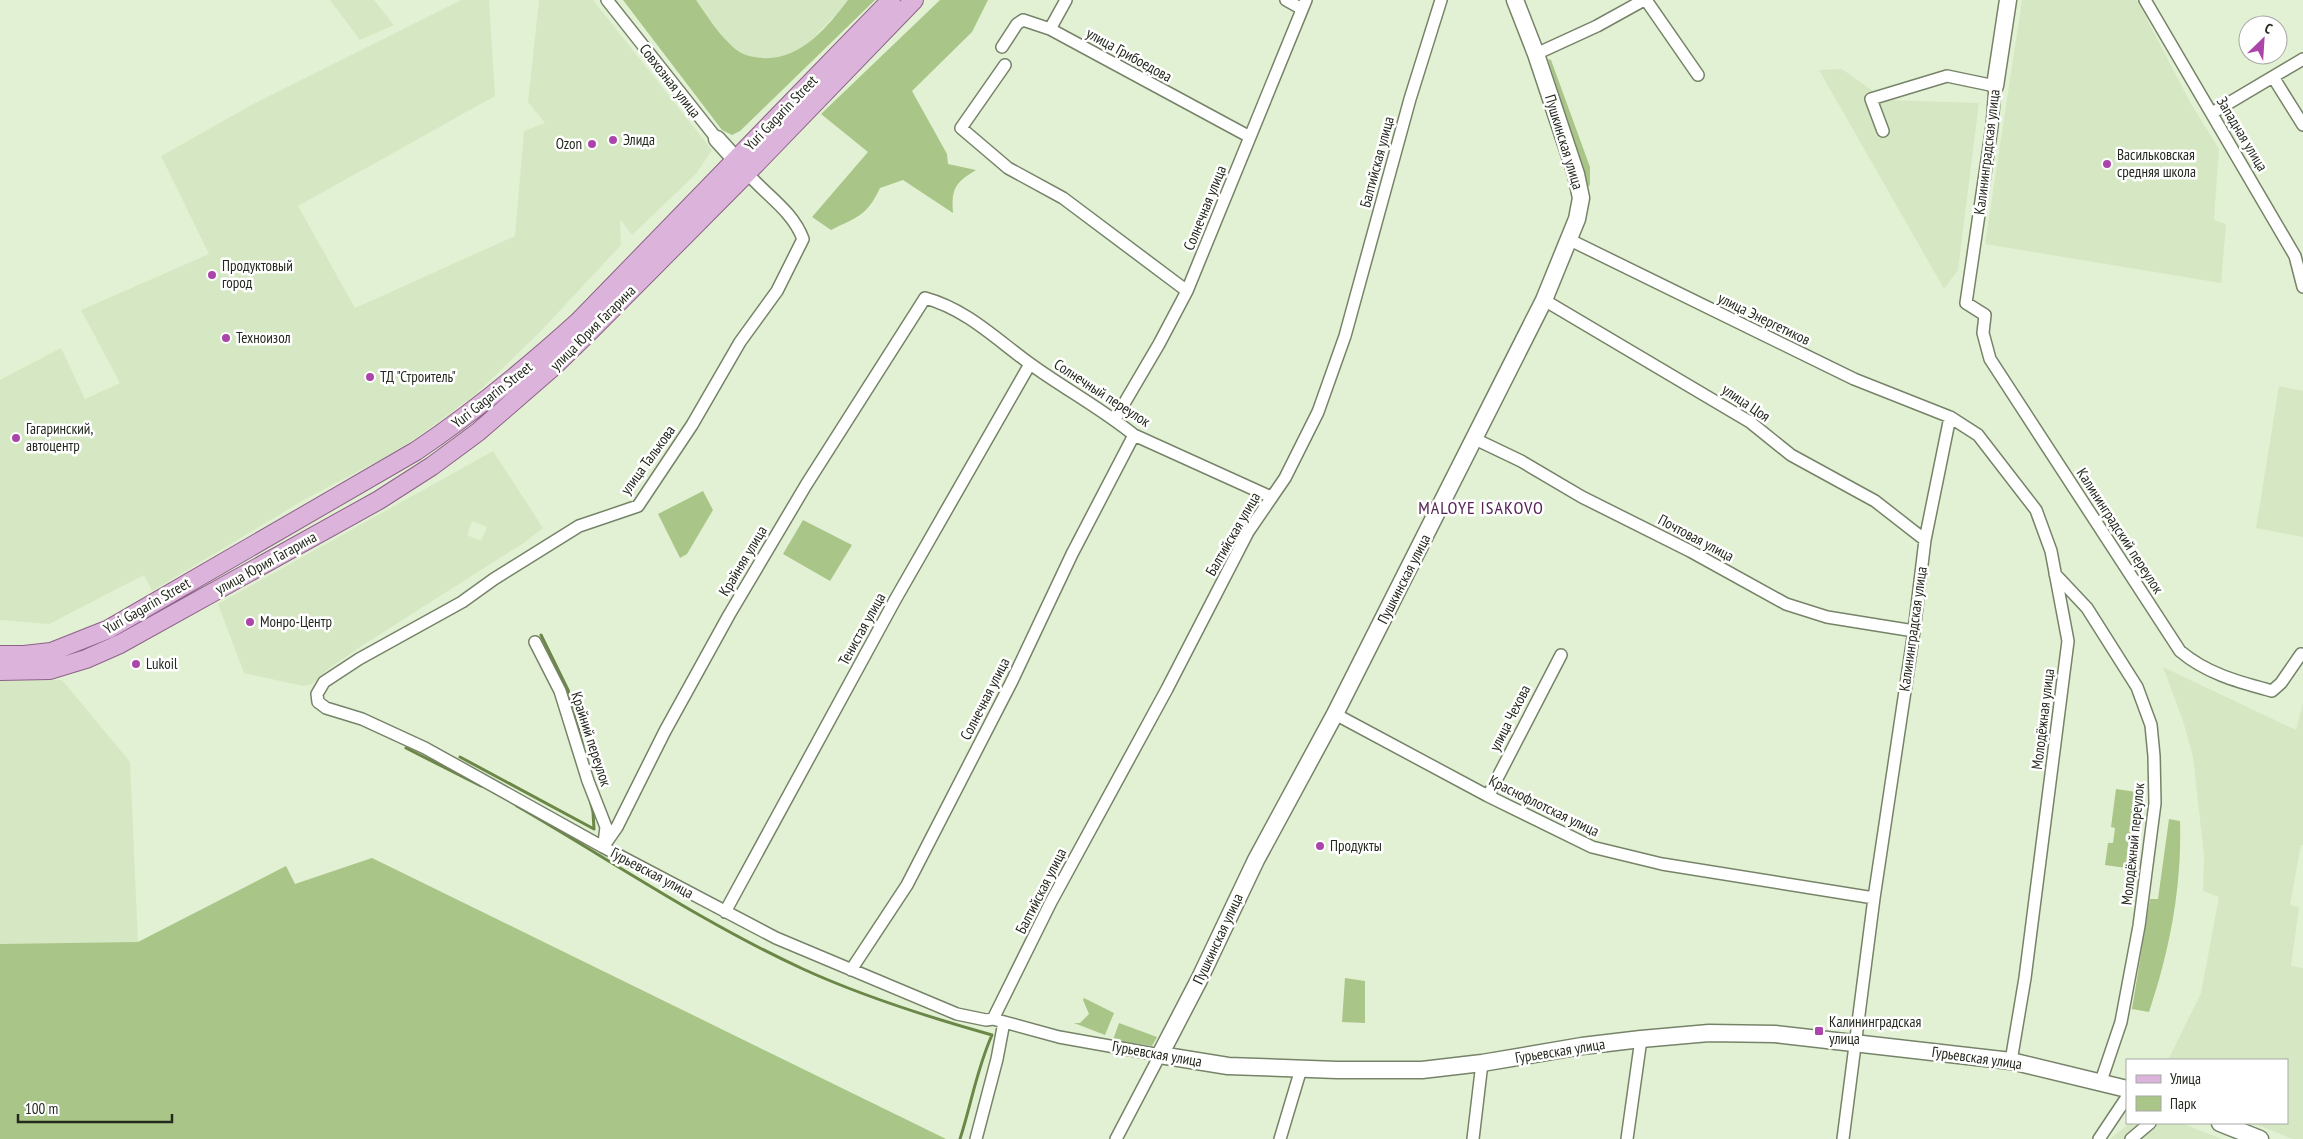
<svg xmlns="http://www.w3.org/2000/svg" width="2303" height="1139" font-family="'PT Sans Narrow',sans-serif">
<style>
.built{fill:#d6e8c3;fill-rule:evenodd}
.green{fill:#a9c688}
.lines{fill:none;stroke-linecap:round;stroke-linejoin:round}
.stream{stroke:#6b8747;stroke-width:3}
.street-casing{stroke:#768368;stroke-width:14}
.secondary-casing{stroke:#768368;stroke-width:19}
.primary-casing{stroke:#8d6289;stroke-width:20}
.street{stroke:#fff;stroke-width:11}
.secondary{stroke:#fff;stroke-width:16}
.primary{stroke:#dcb3da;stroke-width:18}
.poi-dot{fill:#ab45a9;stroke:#fff;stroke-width:2}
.labels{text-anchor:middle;stroke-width:5;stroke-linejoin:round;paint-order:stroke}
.street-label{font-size:15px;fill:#24291e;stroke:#fff}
.poi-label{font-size:15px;fill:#24291e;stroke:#fff;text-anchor:start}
.quarter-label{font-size:18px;letter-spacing:1px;fill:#542353;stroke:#fff}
</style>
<rect width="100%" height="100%" fill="#e2f1d3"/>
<path class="built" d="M330,0H374L394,25L360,40Z
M461,0H489L495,96L298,206L355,308L515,236L524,131L545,123L528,102L539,0H593L712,150L696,174L632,235L620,219L621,245L540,332L476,394L401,449L309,497L152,591L144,575L49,624L0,620V380L61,348L85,399L120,383L81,310L209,254L161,156L255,103Z
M640,0H850L733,121Z
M2022,0H2137L2190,102L2219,149L2214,220L2226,224L2221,283L1985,244Z
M1842,69L1886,100L1979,103L1958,270L1944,289L1819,70Z
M2279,386L2303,391V537L2256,528Z
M493,451L543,528L525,542L360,647L327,670L312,684L303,686L244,673L218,604ZM472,521L487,527L481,541L467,535Z
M2163,667L2296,730L2303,703V845H2301L2290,905L2299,907L2291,966L2303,968V1139H2292L2253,1123H2287V1060H2168L2201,993L2219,897L2203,891L2204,856L2193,757L2183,721Z
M0,677L62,680L130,762L138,942L286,866L295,884L372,858L946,1139H0Z
M2130,1123H2181L2222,1139H2110Z"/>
<path class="green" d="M623,0H696C706,14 716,31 729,43C736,51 745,56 755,57C796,65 826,29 848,0H875L740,131L732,135L722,130Z
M940,0H988L972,32L912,91L947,154L948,164L976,170C956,182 951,188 953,213L903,180L880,188C867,216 857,217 831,230L812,217L868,152L821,114Z
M1548,59L1551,60L1590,167V185L1588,187Z
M703,491L713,510L687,554L680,558L658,514Z
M803,520L852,545L830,581L783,554Z
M2116,789L2143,793L2133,869L2105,865L2108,843H2113L2115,828L2111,827Z
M2169,819L2180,821C2182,886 2170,950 2149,1012L2132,1009L2150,899H2158Z
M372,858L946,1139H0V944L138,942L286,866L295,884Z
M1345,978L1365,981V1023L1342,1022Z
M1084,998L1114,1013L1105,1035L1074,1023H1080L1089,1014L1083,1000Z
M1119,1023L1157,1037L1152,1046L1113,1040Z"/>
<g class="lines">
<path class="stream" d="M541,635L568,690L583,746
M406,748L481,786
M460,757L594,829L593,812L590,800
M517,806C612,861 703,923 803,969C864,997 928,1017 992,1035C977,1068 971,1105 960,1139"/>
<g class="street-casing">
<path id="street" d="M607,0L717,139
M1286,0L1302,9
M1646,0L1698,75
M2145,0L2295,256L2303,287
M1050,29L1066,0
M1002,47L1017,24L1023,20L1050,29L1250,137
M1536,54L1597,26L1644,0
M1005,65L961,128L1008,168L1063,198L1187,291
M2273,77L2303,125
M2212,113L2303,59
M1883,131L1871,99L1947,76L1995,86L1992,126L1966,303L1985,315L1983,333L1990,359L2180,651C2207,674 2239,682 2272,691L2281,683L2301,654
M743,168C762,193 792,209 803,239L777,291L740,342L692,425L638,506L579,526L494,579L462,602L359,659L324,682L317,694L318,702L326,708L362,719L425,748L603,847L776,938L957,1014L986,1020L993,1019L1051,902L1167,689L1248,532L1285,478L1318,412L1345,336L1410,99L1441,0
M1570,240L1854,379L1950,417L1978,435L2036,510L2051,551L2068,641L2025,978L2011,1061
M1544,300L1750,422L1791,455L1875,501L1925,540
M1115,419L1159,344L1187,291L1306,0
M1475,439L1521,461L1582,497L1690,551L1786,604L1827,617L1914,631
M2055,574L2087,608L2137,687L2151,725L2154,756L2155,803L2139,926L2121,1022L2101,1081
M535,642L560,691L588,781L606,827L604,843
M1335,714L1488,796L1592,847L1662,864L1874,898
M1488,796L1561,655
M603,847L617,827L665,731L729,615L806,485L925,298C966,309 996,339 1029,363C1063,388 1101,408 1134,435L1271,497
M725,912L895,600L1030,364
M851,970L907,885L1012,681L1072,554L1134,435
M993,1019L1059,1037L1160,1055L1116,1139
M976,1139L997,1059L1004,1022
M1280,1139L1301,1069
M1473,1139L1482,1063
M1627,1139L1641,1039
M1843,1139L1874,898L1914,631L1925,540L1950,417
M2099,1139L2127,1097
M2131,1139L2150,1123"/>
</g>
<g class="secondary-casing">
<path id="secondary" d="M1515,0L1536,54L1576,174L1581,198L1577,219L1544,300L1335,714L1256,860L1199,980L1160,1055L1228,1066L1337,1070H1422L1482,1063L1582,1046L1641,1039L1709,1033L1775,1034L2011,1061L2127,1089
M1995,86L2008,0
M717,139L736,160
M2220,1123L2260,1139"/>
</g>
<g class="primary-casing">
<path id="primary" d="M0,655H24L51,652L109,629L416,451C474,412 526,369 578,322L891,0
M0,671L50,670L86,659L120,644L379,500L432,466L478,432L553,367L590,331L747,173L914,0"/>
</g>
<use href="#street" class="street"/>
<use href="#secondary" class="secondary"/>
<use href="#primary" class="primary"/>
</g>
<g class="poi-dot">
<circle cx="613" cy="140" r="5"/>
<circle cx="592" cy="144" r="5"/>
<circle cx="2107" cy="164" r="5"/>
<circle cx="212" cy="275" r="5"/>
<circle cx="226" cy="338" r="5"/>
<circle cx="370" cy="377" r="5"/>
<circle cx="16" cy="438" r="5"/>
<circle cx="250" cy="622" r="5"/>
<circle cx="136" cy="664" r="5"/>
<circle cx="1320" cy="846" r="5"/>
<rect x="1814" y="1026" width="10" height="10" rx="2.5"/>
</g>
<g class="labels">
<g class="street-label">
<text transform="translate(1129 55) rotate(29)" y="5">улица Грибоедова</text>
<text transform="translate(670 81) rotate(52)" y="5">Совхозная улица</text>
<text transform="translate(781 113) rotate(-46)" y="5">Yuri Gagarin Street</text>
<text transform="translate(2242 134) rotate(59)" y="5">Западная улица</text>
<text transform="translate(1564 142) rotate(73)" y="5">Пушкинская улица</text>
<text transform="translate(1987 152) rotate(-83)" y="5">Калининградская улица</text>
<text transform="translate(1377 162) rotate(-75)" y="5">Балтийская улица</text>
<text transform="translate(1205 208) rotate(-68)" y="5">Солнечная улица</text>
<text transform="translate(1764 319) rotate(26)" y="5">улица Энергетиков</text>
<text transform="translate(593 328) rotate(-45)" y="5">улица Юрия Гагарина</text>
<text transform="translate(1102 393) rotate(33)" y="5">Солнечный переулок</text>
<text transform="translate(492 395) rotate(-38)" y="5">Yuri Gagarin Street</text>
<text transform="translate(1746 403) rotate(34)" y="5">улица Цоя</text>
<text transform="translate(648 460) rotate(-54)" y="5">улица Талькова</text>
<text transform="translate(2120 531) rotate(57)" y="5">Калининградский переулок</text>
<text transform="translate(1233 534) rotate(-60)" y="5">Балтийская улица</text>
<text transform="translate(1696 538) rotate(28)" y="5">Почтовая улица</text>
<text transform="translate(743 561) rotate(-59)" y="5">Крайняя улица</text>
<text transform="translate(266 563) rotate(-29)" y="5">улица Юрия Гагарина</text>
<text transform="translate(1404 579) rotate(-63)" y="5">Пушкинская улица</text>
<text transform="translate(147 606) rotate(-30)" y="5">Yuri Gagarin Street</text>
<text transform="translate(862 629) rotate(-61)" y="5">Тенистая улица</text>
<text transform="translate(1913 629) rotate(-82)" y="5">Калининградская улица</text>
<text transform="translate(985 699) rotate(-63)" y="5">Солнечная улица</text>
<text transform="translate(1510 718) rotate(-63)" y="5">улица Чехова</text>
<text transform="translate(2043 719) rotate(-83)" y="5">Молодёжная улица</text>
<text transform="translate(591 739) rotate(72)" y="5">Крайний переулок</text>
<text transform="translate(1544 806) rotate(26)" y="5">Краснофлотская улица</text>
<text transform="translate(2133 844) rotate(-84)" y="5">Молодёжный переулок</text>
<text transform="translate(652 873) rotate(28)" y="5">Гурьевская улица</text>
<text transform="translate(1041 891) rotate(-63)" y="5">Балтийская улица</text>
<text transform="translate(1218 939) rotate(-65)" y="5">Пушкинская улица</text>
<text transform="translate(1560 1051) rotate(-9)" y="5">Гурьевская улица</text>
<text transform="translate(1157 1054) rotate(10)" y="5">Гурьевская улица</text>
<text transform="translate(1977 1058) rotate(8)" y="5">Гурьевская улица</text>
</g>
<g class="poi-label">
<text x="623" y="145">Элида</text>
<text x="582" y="149" text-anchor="end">Ozon</text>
<text x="2117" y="160">Васильковская<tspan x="2117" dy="17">средняя школа</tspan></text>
<text x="222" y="271">Продуктовый<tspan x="222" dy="17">город</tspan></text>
<text x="236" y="343">Техноизол</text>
<text x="380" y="382">ТД "Строитель"</text>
<text x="26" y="434">Гагаринский,<tspan x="26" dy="17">автоцентр</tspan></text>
<text x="260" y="627">Монро-Центр</text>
<text x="146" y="669">Lukoil</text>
<text x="1330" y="851">Продукты</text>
<text x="1829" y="1027">Калининградская<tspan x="1829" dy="17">улица</tspan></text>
</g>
<g class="quarter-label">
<text x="1481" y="514">MALOYE ISAKOVO</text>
</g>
</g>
<rect x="2126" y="1059" width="162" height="65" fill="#ffffff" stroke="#a7a9a5"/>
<rect x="2136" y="1075" width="25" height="8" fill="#dcb3da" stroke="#a7a9a5"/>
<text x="2170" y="1084" font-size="15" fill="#24291e">Улица</text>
<rect x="2136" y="1096" width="25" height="15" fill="#a9c688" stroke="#a7a9a5"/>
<text x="2170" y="1109" font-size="15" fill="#24291e">Парк</text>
<g transform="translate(2263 40) rotate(25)"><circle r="24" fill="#ffffff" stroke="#a7a9a5"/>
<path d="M0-4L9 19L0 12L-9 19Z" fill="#ab45a9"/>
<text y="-8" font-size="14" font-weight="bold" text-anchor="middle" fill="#24291e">С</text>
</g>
<path d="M18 1114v8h154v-8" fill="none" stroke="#24291e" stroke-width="2.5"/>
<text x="25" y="1114" font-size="15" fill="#24291e" stroke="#ffffff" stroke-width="4" paint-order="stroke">100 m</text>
</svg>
